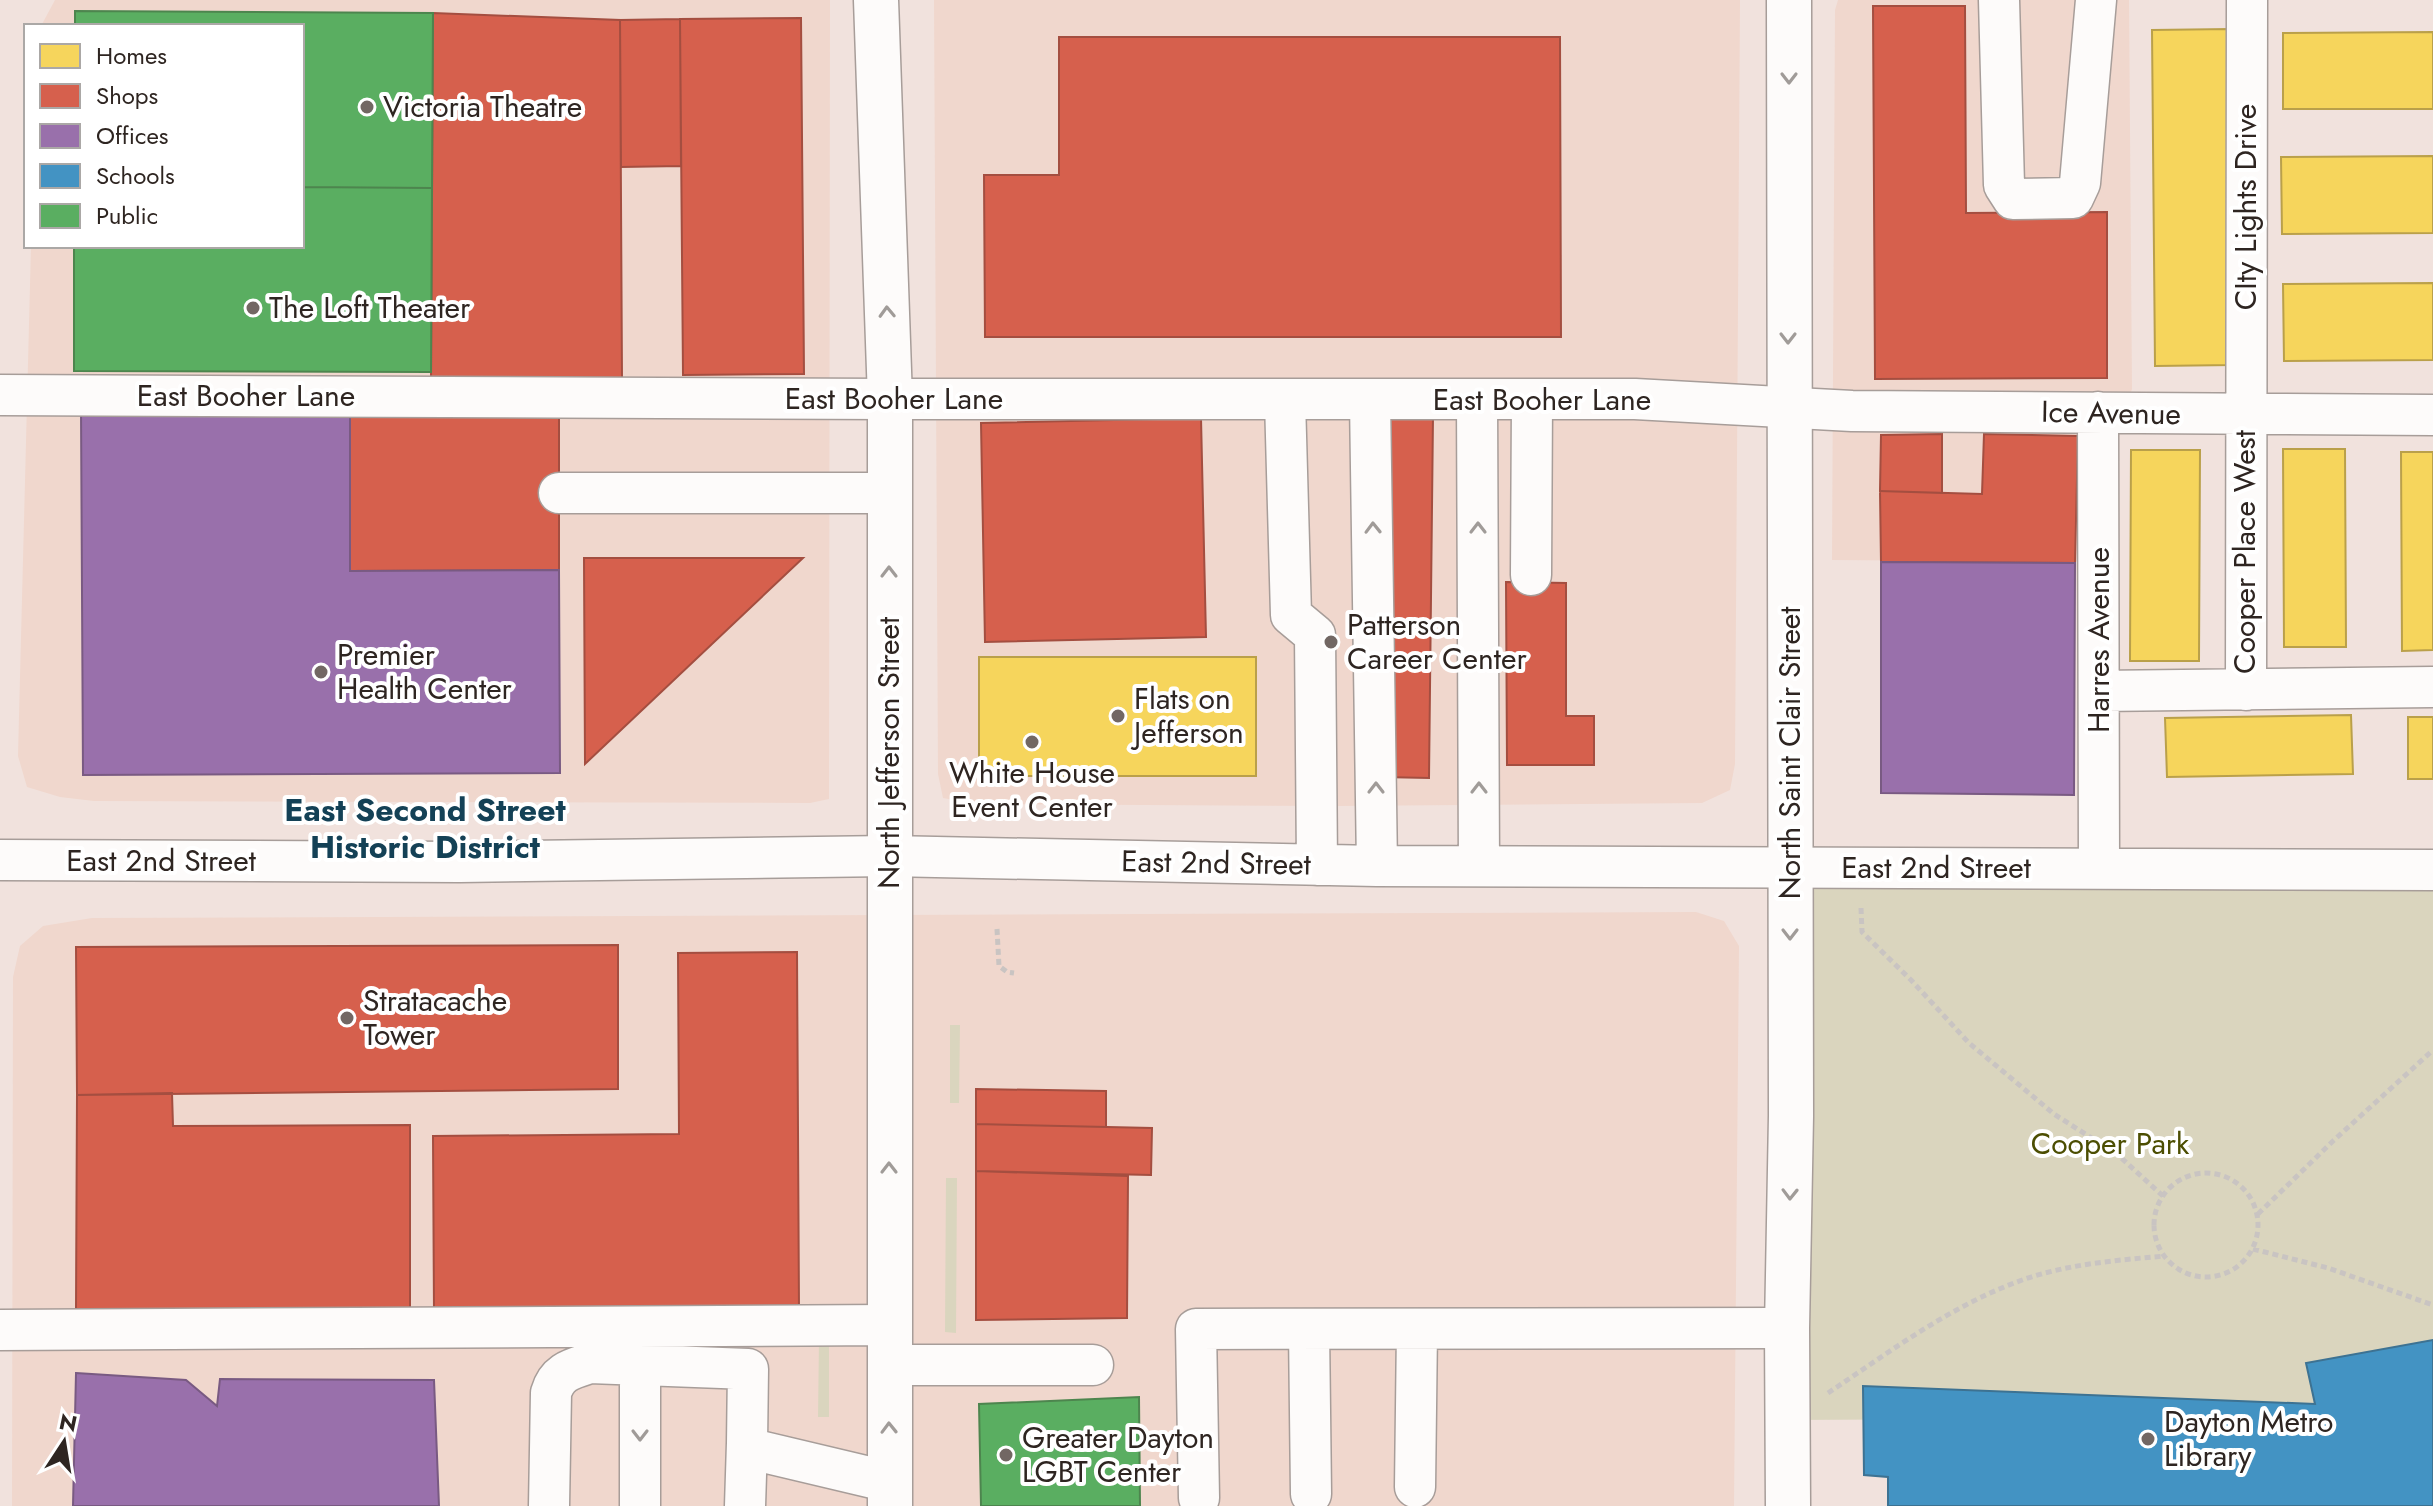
<svg xmlns="http://www.w3.org/2000/svg" width="2433" height="1506" font-family="Jost,sans-serif">
<style>
.built{fill:#f0d7cd}
.green{fill:#dad5be}
.homes{fill:#f6d55c;stroke:#baa04a;stroke-width:2}
.shops{fill:#d6604d;stroke:#a44e40;stroke-width:2}
.offices{fill:#9970ab;stroke:#795a82;stroke-width:2}
.schools{fill:#4393c3;stroke:#3d7292;stroke-width:2}
.public{fill:#5aae61;stroke:#4d854e;stroke-width:2}
.lines{fill:none;stroke-linecap:round;stroke-linejoin:round}
.minor-casing{stroke:#a79d99;stroke-width:43}
.major-casing{stroke:#a79d99;stroke-width:47}
.path{stroke:#c9c4c2;stroke-width:5;stroke-dasharray:6 4;stroke-linecap:butt}
.minor{stroke:#fdfbfa;stroke-width:40}
.major{stroke:#fdfbfa;stroke-width:44}
.oneway{stroke:#a09b98}
.poi-dot{fill:#726763;stroke:#fff;stroke-width:3}
.labels{text-anchor:middle;stroke-width:8;stroke-linejoin:round;paint-order:stroke}
.poi-label{font-size:30px;fill:#2e2521;stroke:#fff;text-anchor:start}
.street-label{font-size:30px;fill:#2e2521;stroke:#fff}
.park-label{font-size:30px;fill:#4c4e02;stroke:#fff}
.neighbourhood-label{font-size:32px;font-weight:bold;fill:#144156;stroke:#fff}
</style>
<rect width="100%" height="100%" fill="#f1e2dd"/>
<path class="built" d="M55,0H830L829,799L810,803L94,801L60,797L27,787L18,756L31,246H302V26H41Z
M934,0H1740L1735,764L1730,790L1702,803L1337,806L974,804L943,798L938,774Z
M1838,0H2129L2132,389L2118,435V562L1832,560L1835,10Z
M1696,912L1724,921L1739,946L1734,1506H12L13,977L20,946L43,926L92,918Z"/>
<path class="green" d="M1790,867L2433,870V1417L1787,1420Z
M950,1025H960L959,1103H950Z
M946,1178H957L956,1333L945,1332Z
M819,1340L829,1341V1417H818Z"/>
<path class="homes" d="M2230,29L2233,365L2155,366L2152,30Z
M2433,32V109H2283V33Z
M2433,156V233L2282,234L2281,157Z
M2433,283V360L2284,361L2283,284Z
M2283,449H2345L2346,647H2284Z
M2131,450H2200L2199,661H2130Z
M2401,452H2433V650L2402,651Z
M979,657H1256V776H979Z
M2351,715L2353,774L2167,777L2165,718Z
M2408,717H2433V779H2408Z"/>
<path class="shops" d="M1873,6H1965L1966,213L2107,212V378L1875,379Z
M433,13L620,20L622,380H431Z
M801,18L804,374L683,375L680,19Z
M680,19L681,166L621,167L620,20Z
M1059,37H1560L1561,337H985L984,175H1059Z
M559,408V570L350,571V409Z
M1386,416H1433L1429,778L1382,777Z
M1201,418L1206,637L985,642L981,423Z
M1942,434V493L1880,491L1881,435Z
M1984,434L2078,436L2075,563L1881,562L1880,491L1982,494Z
M584,558H803L585,764Z
M1506,582L1566,583V716H1594V765H1507Z
M618,945V1089L77,1095L76,947Z
M797,952L799,1311L434,1313L433,1136L679,1134L678,953Z
M976,1089L1106,1091V1127L976,1124Z
M172,1093L173,1126L410,1125V1322L76,1309L77,1095Z
M976,1124L1152,1128L1151,1175L976,1171Z
M976,1171L1128,1176L1127,1318L976,1320Z"/>
<path class="offices" d="M81,409H350V571L559,570L560,773L83,775Z
M1881,562L2075,563L2074,795L1881,793Z
M76,1373L186,1380L217,1406L220,1379L434,1380L439,1506H73Z"/>
<path class="schools" d="M2433,1340V1506H1888V1477L1864,1475L1863,1386L2315,1404L2306,1363Z"/>
<path class="public" d="M75,11L433,13L432,188L302,187V26H75Z
M302,187L432,188L431,372L74,371V246H302Z
M1139,1397L1140,1506H981L979,1404Z"/>
<g class="lines">
<g class="minor-casing">
<path id="minor" d="M1999,0L2004,185L2013,199L2073,198L2080,183L2096,0
M0,395L890,399H1635L1852,411L2433,415
M1477,399L1479,866
M1285,400L1291,615L1315,635L1317,865
M1370,400L1377,866
M2098,412L2099,868
M559,493H889
M1531,575L1532,400
M2246,690L2247,0
M2099,691L2433,687
M0,860L460,862L889,856L1377,866L2433,870
M1309,1329L1311,1494
M0,1330L889,1325
M889,1365H1093
M1415,1487L1417,1329
M1199,1498L1196,1329L1787,1328
M549,1506L551,1393C557,1372 571,1369 590,1363L748,1369L747,1443L755,1450L890,1482
M640,1506V1364
M745,1506L747,1443"/>
</g>
<g class="major-casing">
<path id="major" d="M876,0L890,399V1506
M1788,1506L1787,1328L1791,1116L1789,0"/>
</g>
<path class="path" d="M1861,908L1862,932L1911,980L1969,1043L2054,1114L2118,1155L2163,1196
M997,929L999,966L1007,972L1014,973
M2154 1225a52 52 0 1 1 104 0a52 52 0 1 1-104 0Z
M2258,1214L2332,1142L2433,1050
M2253,1249L2328,1268L2433,1305
M1828,1393C1891,1351 1953,1304 2025,1279C2069,1264 2118,1260 2165,1256"/>
<use href="#minor" class="minor"/>
<use href="#major" class="major"/>
</g>
<defs><path id="oneway-chevron" d="M-2-3.5L2.5 0L-2 3.5" fill="none" stroke-width="1.6" stroke-linecap="round" stroke-linejoin="round" transform="scale(2)"/></defs>
<g class="oneway">
<use href="#oneway-chevron" transform="translate(1789 78) rotate(90)"/>
<use href="#oneway-chevron" transform="translate(887 312) rotate(-92)"/>
<use href="#oneway-chevron" transform="translate(1788 338) rotate(90)"/>
<use href="#oneway-chevron" transform="translate(1373 528) rotate(-91)"/>
<use href="#oneway-chevron" transform="translate(1478 528) rotate(-90)"/>
<use href="#oneway-chevron" transform="translate(889 572) rotate(-90)"/>
<use href="#oneway-chevron" transform="translate(1376 788) rotate(-90)"/>
<use href="#oneway-chevron" transform="translate(1479 788) rotate(-90)"/>
<use href="#oneway-chevron" transform="translate(1790 934) rotate(90)"/>
<use href="#oneway-chevron" transform="translate(889 1168) rotate(-90)"/>
<use href="#oneway-chevron" transform="translate(1790 1194) rotate(91)"/>
<use href="#oneway-chevron" transform="translate(889 1428) rotate(-91)"/>
<use href="#oneway-chevron" transform="translate(640 1435) rotate(90)"/>
</g>
<g class="poi-dot">
<circle cx="367" cy="107" r="8"/>
<circle cx="253" cy="308" r="8"/>
<circle cx="1331" cy="642" r="8"/>
<circle cx="321" cy="672" r="8"/>
<circle cx="1118" cy="716" r="8"/>
<circle cx="1032" cy="742" r="8"/>
<circle cx="347" cy="1018" r="8"/>
<circle cx="2148" cy="1439" r="8"/>
<circle cx="1006" cy="1455" r="8"/>
</g>
<g class="labels">
<g class="poi-label">
<text x="383" y="117">Victoria Theatre</text>
<text x="269" y="318">The Loft Theater</text>
<text x="1347" y="635">Patterson<tspan x="1347" dy="34">Career Center</tspan></text>
<text x="337" y="665">Premier<tspan x="337" dy="34">Health Center</tspan></text>
<text x="1134" y="709">Flats on<tspan x="1134" dy="34">Jefferson</tspan></text>
<text x="1032" y="783" text-anchor="middle">White House<tspan x="1032" dy="34">Event Center</tspan></text>
<text x="363" y="1011">Stratacache<tspan x="363" dy="34">Tower</tspan></text>
<text x="2164" y="1432">Dayton Metro<tspan x="2164" dy="34">Library</tspan></text>
<text x="1022" y="1448">Greater Dayton<tspan x="1022" dy="34">LGBT Center</tspan></text>
</g>
<g class="street-label">
<text transform="translate(2246 207) rotate(-90)" y="10">CIty Lights Drive</text>
<text x="246" y="406">East Booher Lane</text>
<text x="894" y="409">East Booher Lane</text>
<text x="1542" y="410">East Booher Lane</text>
<text transform="translate(2111 413) rotate(1)" y="10">Ice Avenue</text>
<text transform="translate(2245 552) rotate(-90)" y="10">Cooper Place West</text>
<text transform="translate(2099 640) rotate(-90)" y="10">Harres Avenue</text>
<text transform="translate(889 753) rotate(-90)" y="10">North Jefferson Street</text>
<text transform="translate(1790 753) rotate(-90)" y="10">North Saint Clair Street</text>
<text x="161" y="871">East 2nd Street</text>
<text transform="translate(1216 863) rotate(1)" y="10">East 2nd Street</text>
<text x="1936" y="878">East 2nd Street</text>
</g>
<g class="park-label">
<text x="2110" y="1154">Cooper Park</text>
</g>
<g class="neighbourhood-label">
<text x="425" y="821">East Second Street<tspan x="425" dy="37">Historic District</tspan></text>
</g>
</g>
<rect x="24" y="24" width="280" height="224" fill="#ffffff" stroke="#aba8a6" stroke-width="2"/>
<rect x="40" y="44" width="40" height="24" fill="#f6d55c" stroke="#aba8a6" stroke-width="2"/>
<text x="96" y="64" font-size="24" fill="#2e2521">Homes</text>
<rect x="40" y="84" width="40" height="24" fill="#d6604d" stroke="#aba8a6" stroke-width="2"/>
<text x="96" y="104" font-size="24" fill="#2e2521">Shops</text>
<rect x="40" y="124" width="40" height="24" fill="#9970ab" stroke="#aba8a6" stroke-width="2"/>
<text x="96" y="144" font-size="24" fill="#2e2521">Offices</text>
<rect x="40" y="164" width="40" height="24" fill="#4393c3" stroke="#aba8a6" stroke-width="2"/>
<text x="96" y="184" font-size="24" fill="#2e2521">Schools</text>
<rect x="40" y="204" width="40" height="24" fill="#5aae61" stroke="#aba8a6" stroke-width="2"/>
<text x="96" y="224" font-size="24" fill="#2e2521">Public</text>
<g transform="translate(64 1442) rotate(12)" stroke="#ffffff" stroke-width="6" paint-order="stroke">
<path d="M0-6L14 30L0 20L-14 30Z" fill="#2e2521"/>
<text y="-12" font-size="22" font-weight="bold" text-anchor="middle" fill="#2e2521">N</text>
</g>
</svg>
